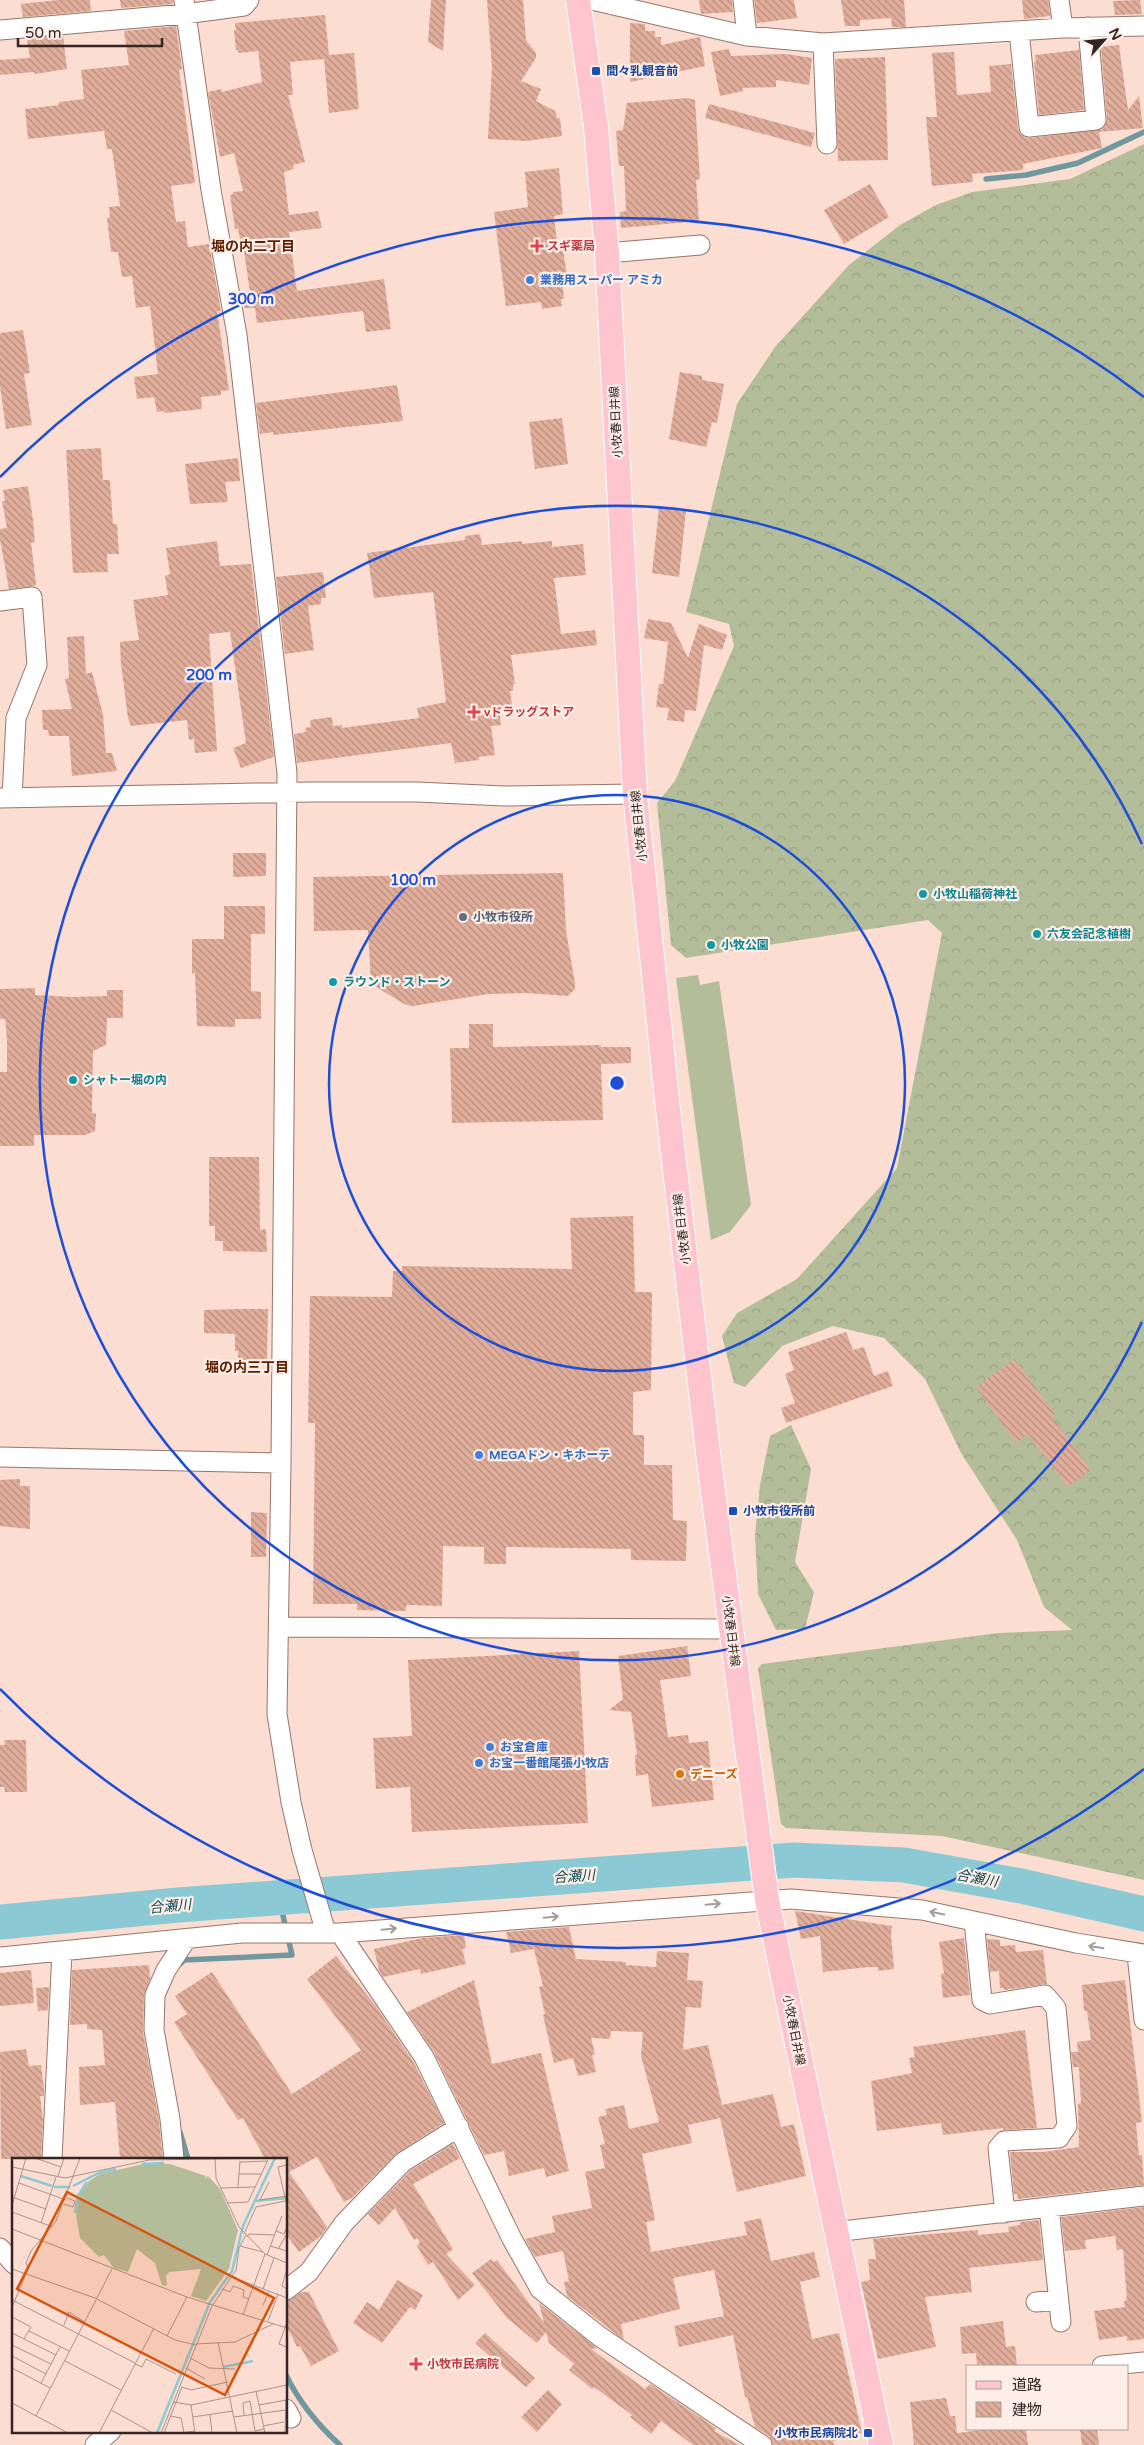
<svg xmlns="http://www.w3.org/2000/svg" width="1144" height="2445" font-family="'Varela Round','Noto Sans JP',sans-serif">
<style>
.forest{fill:url(#forest-crowns)}
.garden{fill:#b3bd9a}
.lines{fill:none;stroke-linecap:round;stroke-linejoin:round}
.stream{stroke:#71989e;stroke-width:5.5}
.river{stroke:#8bcad4;stroke-width:35}
.building{fill:url(#building-back-hatch)}
.minor-casing{stroke:#97766a;stroke-width:21}
.major-casing{stroke:#fff;stroke-width:26}
.minor{stroke:#fff;stroke-width:19}
.major{stroke:#fec5ce;stroke-width:24}
.oneway{stroke:#a39d9b}
.ring{fill:none;stroke:#1d4ed8;stroke-width:2.5}
.transit-dot{fill:#1a4fb4;stroke:#fdeee8;stroke-width:2}
.health-dot{fill:#e0444e;stroke:#fdeee8;stroke-width:2}
.shop-dot{fill:#3f7fe0;stroke:#fdeee8;stroke-width:2}
.culture-dot{fill:#0f9aa8;stroke:#fdeee8;stroke-width:2}
.service-dot{fill:#5c6f8a;stroke:#fdeee8;stroke-width:2}
.food-dot{fill:#e8710a;stroke:#fdeee8;stroke-width:2}
.labels{text-anchor:middle;stroke-width:4.5;stroke-linejoin:round;paint-order:stroke}
.transit-label{font-size:12px;font-weight:bold;fill:#164399;stroke:#fdeee8;text-anchor:start}
.health-label{font-size:12px;font-weight:bold;fill:#be3a42;stroke:#fdeee8;text-anchor:start}
.shop-label{font-size:12px;font-weight:bold;fill:#366cbe;stroke:#fdeee8;text-anchor:start}
.street-label{font-size:12px;fill:#332520;stroke:#fdeee8}
.culture-label{font-size:12px;font-weight:bold;fill:#0d838f;stroke:#fdeee8;text-anchor:start}
.service-label{font-size:12px;font-weight:bold;fill:#4e5e75;stroke:#fdeee8;text-anchor:start}
.food-label{font-size:12px;font-weight:bold;fill:#c56008;stroke:#fdeee8;text-anchor:start}
.neighbourhood-label{font-size:14px;font-weight:bold;fill:#602003;stroke:#fdeee8}
.water-label{font-size:14px;font-style:italic;fill:#0c474e;stroke:#fdeee8}
.inset-river{fill:none;stroke:#8bcad4;stroke-width:2.5}
.inset-road{fill:none;stroke:#ab938b;stroke-width:1}
.view{fill:#d6540e;fill-opacity:0.15;stroke:#d6540e;stroke-width:2.5}
.inset-edge{fill:none;stroke:#332520;stroke-width:2.5}
.centre{fill:#1d4ed8;stroke:#fdeee8;stroke-width:2.5}
.ring-label{font-size:15px;text-anchor:middle;font-weight:bold;fill:#1d4ed8;stroke:#fdeee8;stroke-width:4.5;stroke-linejoin:round;paint-order:stroke}
</style>
<defs>
<pattern id="forest-crowns" width="20" height="18" patternUnits="userSpaceOnUse" patternTransform="scale(1.25)"><rect width="20" height="18" fill="#b3bd9a"/><path d="M2 6a3 3 0 1 1 6 0M12 15a3 3 0 1 1 6 0" fill="none" stroke="#9aa284"/></pattern>
<pattern id="building-back-hatch" width="6" height="6" patternUnits="userSpaceOnUse" patternTransform="scale(1.25)"><rect width="6" height="6" fill="#e1ae9b"/><path d="M-1 5l2 2M0 0l6 6M5-1l2 2" fill="none" stroke="#b78d7e"/></pattern>
</defs>
<rect width="100%" height="100%" fill="#fbddd2"/>
<path class="forest" d="M1144,144V1880L942,1836L786,1828L781,1824L758,1668L762,1664L998,1633L1072,1630L1044,1607L1017,1540L961,1453L925,1379L884,1338L833,1326L782,1346L745,1387L734,1383L722,1336L737,1313L797,1279L897,1168L942,933L928,920L686,958L671,945L657,803L675,781L734,646L729,624L686,612L737,404L775,347L849,265L900,225L936,205L972,192L1070,179Z
M791,1425L811,1469L795,1562L814,1592L805,1629L776,1630L758,1594L755,1536L760,1485L770,1436Z"/>
<path class="garden" d="M698,975L700,985L719,981L751,1205L730,1232L711,1240L676,978Z"/>
<g class="lines">
<path class="stream" d="M986,179L1026,175L1078,163L1144,132
M180,1964L184,1960L292,1955L279,1898
M180,2132L188,2159
M286,2375C299,2402 318,2425 340,2445"/>
<path class="river" d="M0,1922L178,1905L794,1860L904,1865L1021,1886L1144,1914"/>
</g>
<path class="building" d="M58,0H90L91,11L23,17L21,4Z
M120,0H173V4L121,8Z
M431,0H446L443,51L428,42Z
M487,0H523L526,40L536,53V58L521,81L541,89L536,101L555,111L557,118H560L562,136L526,141L488,139L492,68Z
M699,0H732L733,12L701,14Z
M754,0H794L797,18L757,23Z
M841,0H904L906,27H892L891,18L860,20V26H845Z
M1022,0H1048L1050,16L1024,19Z
M1140,0L1142,14L1115,15L1113,1Z
M325,15L329,55L354,53L359,109L329,113L324,59L290,62L293,95H288L305,162L293,165L294,169L284,172L289,215L318,211L322,228L289,232L297,291L384,279L391,329L366,332L363,311L257,323L255,308H244L241,293L250,292L242,238L240,239L238,228L235,229L230,195L233,194V192L243,191L234,153L220,157L208,92L221,89L222,92L262,82L258,51L239,53L238,50H236L234,30H236L235,23Z
M630,23L645,24V31H655V37H661V45L700,37L705,66L630,82Z
M176,26L182,69L179,70L195,183L171,186L176,222L185,221L188,247L209,244L221,311H217L229,390L221,391V395L201,397L202,409L165,413V411L157,412L154,397L137,399L134,377L158,374L150,306L136,308L132,276L122,277L118,252H111L107,218L110,217L109,207L120,206L112,149H107L104,131L28,139L25,109L59,105V102L84,99L81,70L129,65L124,31Z
M63,36L67,69L35,74L34,72L0,75V60L30,58L27,39Z
M1119,45L1128,110L1139,96L1143,128L1099,132L1102,148L1023,164V170L972,174L973,182L932,186L926,117H937L932,53L954,52L957,95L991,92L989,66L1011,64L1018,129L1024,137L1030,138L1103,129L1107,119L1101,47Z
M729,49L731,56L786,54L812,58L809,85L776,80V87L742,88L743,91L720,96L711,52Z
M1079,50L1084,110L1039,115L1034,62H1036L1035,55Z
M885,57L888,160L838,161L835,59Z
M688,98L695,100L700,179L696,180L699,221L621,228L620,212L626,211L624,166H619L616,131L623,130L627,103Z
M709,104L815,133L811,147L705,118Z
M559,168L563,214L554,216L558,251L563,250L567,276L562,277L564,299H561L562,306L542,309L541,302L506,306L494,212L528,207L525,172Z
M870,184L889,217L844,244L824,210Z
M23,330L30,373L24,374L32,425L6,429L0,386V333Z
M680,372L702,376V380L724,384L717,423L712,422L706,447L669,439Z
M397,385L403,421L273,435V432L260,434L256,403Z
M562,418L568,464L535,469L529,422Z
M101,448L103,480H110L113,524H117L119,554H107L108,572L73,573L66,450Z
M238,458L240,481L225,482L228,502L190,504L185,464Z
M28,486L33,520L35,542L31,543L36,583L35,586L9,589L0,539V529L7,528L2,501H5L3,490Z
M659,508L686,511L679,577L652,573Z
M480,534L482,545L522,541V544L552,541V547L583,544L586,575L554,578L561,634L595,630L597,645L511,655L515,684H513V691H510L512,705L499,707L501,725L491,726L495,755L478,757L479,760L455,763L451,743L297,763L294,734L306,732L305,728L311,727L310,720L332,717L333,726L342,725V728L371,724L419,718L417,708L446,702L433,592L374,598L367,553L465,540V536Z
M217,541L220,566L251,564L274,757L241,768L233,748L246,743L230,632L209,634L217,751L195,753L194,739L189,740L187,720L131,726L128,718L121,664L120,642L139,640L133,600L168,595L165,576L170,574L166,548Z
M323,572L326,598H321V604L308,606L314,650L285,654L276,577Z
M648,619L671,623L688,658L699,624L727,635L722,650L704,645L696,711L685,710L684,722L667,720L669,708L656,707L659,684H663L668,642L644,638Z
M84,636L86,674L92,672L103,715L106,753H112L117,771L72,776L69,736H49L48,730H43L42,710L72,709L65,679L69,678L67,637Z
M233,853H266V876L233,877Z
M563,873L566,931L575,983V989L568,996L527,993L488,994L413,1006L406,1005L371,984L368,930L314,931L313,877Z
M224,906H265V934H251V991L261,992V1019H235V1027L197,1026L195,973H192V939H224Z
M35,988V995L72,997L107,996V990H123V1018H107L106,1045L93,1051L92,1113L96,1114L95,1131L85,1135H34V1146H0V1072H7V1039L5,1019H0V989Z
M469,1024H493V1047L601,1045V1047H631V1063L601,1064L603,1120L452,1123L450,1048H469Z
M209,1157H259L260,1230L266,1229L267,1252L223,1251V1241H215V1226H209Z
M633,1216L635,1292H652L651,1390L633,1392V1435H644V1465H672L673,1520L687,1521L686,1561L631,1560V1549L506,1547V1564H484V1547L443,1546L442,1606L406,1605V1611L357,1610V1604H313L315,1423H308L310,1296L392,1297L393,1271H402V1266L572,1269L570,1218Z
M238,1309H268L267,1360H238V1351H235V1334L204,1333V1310Z
M846,1332L853,1350L864,1347L874,1376L888,1371L893,1386L786,1423L781,1408L795,1403L785,1374L794,1370L788,1352Z
M1015,1359L1055,1414L1052,1417L1091,1470L1068,1487L1028,1434L1016,1443L976,1387Z
M20,1479V1486H30V1529L0,1526V1480Z
M251,1512L267,1513L266,1557H251Z
M687,1646L691,1676L660,1680L668,1737L688,1735L689,1743L708,1741L714,1800L652,1807L648,1774L636,1776L635,1755H637L631,1712L609,1710L623,1699L618,1656Z
M579,1651L588,1823L412,1832L410,1787L376,1789L373,1738L412,1736L408,1660Z
M4,1740H26L27,1792H5L4,1787H0V1745H5Z
M795,1911L892,1926L891,1935L894,1969L878,1971V1967H868L823,1972L820,1936L801,1939Z
M569,1927L576,1959L626,1962V1965L656,1967L657,1951L689,1953L687,1980L703,1981L701,2008L686,2007L683,2050L708,2045L722,2105L773,2094L781,2127L794,2124L806,2176L737,2192L720,2118L688,2125L692,2143L642,2154L655,2220L646,2222L651,2252L747,2235L744,2222L761,2218L771,2261L814,2252L820,2277L800,2282L812,2339L839,2333L862,2433L833,2441L835,2445H773L769,2436L755,2427L747,2397H745L733,2335L679,2347L674,2326L724,2316L714,2270L673,2278L680,2309L621,2324L624,2340L567,2296L564,2282L569,2281L563,2251L535,2257L525,2239L555,2232L552,2216L592,2208L585,2172L605,2168L600,2145L605,2144L598,2117L607,2115L605,2109L624,2105L629,2129L659,2122L641,2056L643,2032L611,2031L610,2039L591,2038L595,2054L592,2055L596,2072L578,2076L573,2058L554,2063L543,2015L545,2014L539,1987L543,1986L534,1949L511,1953L506,1932Z
M464,1935L466,1948L462,1949L466,1964L421,1974L420,1969L383,1977L379,1970L374,1949L422,1938Z
M964,1938L970,1995L943,1998L941,1974L944,1973L939,1942Z
M987,1939L1000,1940V1946L1015,1945L1016,1952L1043,1950L1047,1984L1004,1990V1988H1000L999,1971L990,1972Z
M336,1956L375,2005L414,2063L444,2123L397,2153L352,2198L344,2202L317,2157L289,2172L327,2227L321,2236L299,2252L286,2234V2159H265L243,2118L238,2120L174,2022L187,2014L175,1996L212,1972L292,2094L361,2050L307,1979Z
M149,1965L150,1979L144,1995L143,2032L159,2121L163,2159H120L115,2102L80,2105L79,2067L105,2065L102,2030L87,2029V2024L70,2025L72,1970Z
M31,1970L34,2003L0,2006V1973Z
M474,1980L492,2064L541,2053L569,2171L546,2177L544,2168L509,2176L504,2151L484,2155L434,2052L407,2012Z
M1125,1980L1142,2122L1136,2123L1139,2155H1142L1144,2185L1018,2199L1017,2194H1014L1010,2152H1044L1079,2147L1078,2104L1081,2103L1079,2067H1073L1071,2052H1078L1077,2042L1091,2040L1087,2011H1084L1082,1985Z
M49,1987L48,2010L38,2011L36,1988Z
M1025,2030L1037,2128L1004,2130L1003,2128L943,2135L941,2123L877,2131L871,2081L912,2073L909,2058L915,2057L913,2047Z
M26,2049L29,2066L41,2065L44,2089V2096H40L43,2120L41,2159H1L0,2052Z
M453,2144L460,2158L413,2184L453,2249L446,2254L475,2285L458,2300L433,2262L428,2265L417,2246L420,2242L417,2238L414,2240L395,2208L379,2225L368,2214L410,2171Z
M1144,2207V2339L1127,2341V2336L1099,2340L1094,2311L1125,2307L1124,2301L1127,2300L1123,2249L1117,2250L1115,2236L1085,2240L1086,2249L1065,2251L1061,2217Z
M1039,2220L1043,2260L969,2268L972,2292L925,2297L936,2347L878,2359L861,2282L870,2280L868,2259H876L873,2239L978,2230V2235L1009,2232L1008,2227L1020,2225V2222Z
M491,2259L493,2262L497,2260L544,2323L539,2303L597,2348L591,2349L645,2389L650,2384L716,2428L714,2431L739,2445H693L661,2421L651,2434L630,2417L632,2415L594,2387L592,2389L569,2370L574,2364L549,2343L546,2332L537,2343L507,2318L472,2273Z
M397,2280L423,2295L415,2310L410,2307L382,2343L353,2323L367,2302L379,2310Z
M302,2292H309L339,2351L311,2366L300,2346L297,2347L286,2325V2301Z
M1003,2321L1006,2347L1015,2346L1017,2366H981V2364L977,2365L976,2353L962,2354L960,2327Z
M485,2333L535,2378L526,2387L476,2344V2342Z
M548,2390L562,2404L537,2432L521,2417Z
M946,2398L950,2416H955L957,2433L991,2429H1026L1028,2445H914L910,2402Z
M1080,2429H1097L1099,2445H1082Z"/>
<g class="lines">
<g class="minor-casing">
<path id="minor" d="M184,0L211,190L237,335L287,773L281,1463L277,1714L291,1802L302,1850L326,1933
M592,0L747,36L823,43L1063,28L1144,26
M743,0L747,36
M1059,0L1063,28
M0,30L185,14L244,6L249,0
M1019,31L1029,127L1096,120L1088,27
M823,43L827,144
M607,253L700,245
M0,601L32,597L37,665L16,718L12,798
M0,798L311,792H417L504,796L635,794
M0,1457L281,1463
M279,1627L730,1629
M974,1921L982,2000L990,2004L1045,1995L1056,2008L1067,2126L1059,2138L1004,2141L998,2148L1005,2213
M340,1933L424,2057L512,2239L540,2289L599,2336L762,2445
M1137,1954L1144,2020
M0,1957L242,1933H340L791,1899L922,1910L1076,1943L1144,1954
M52,2159L62,1951
M174,2159L170,2119L154,2030L155,1995L166,1970L186,1940
M1049,2207L1061,2322
M834,2232L1144,2196
M0,2248L14,2264
M286,2290L309,2272L344,2223L403,2162L459,2127
M1036,2302L1058,2300
M1102,2366L1144,2362
M286,2409L291,2418
M95,2445L111,2431"/>
</g>
<g class="major-casing">
<path id="major" d="M578,0L596,127L607,253L635,794L668,1109L709,1461L767,1900L881,2445"/>
</g>
<use href="#minor" class="minor"/>
<use href="#major" class="major"/>
</g>
<defs><path id="oneway-shaft" d="M-6 0H5M1.5-3L5.5 0L1.5 3" fill="none" stroke-width="1.6" stroke-linecap="round" stroke-linejoin="round" transform="scale(1.25)"/></defs>
<g class="oneway">
<use href="#oneway-shaft" transform="translate(713 1904) rotate(-5)"/>
<use href="#oneway-shaft" transform="translate(937 1913) rotate(-168)"/>
<use href="#oneway-shaft" transform="translate(551 1917) rotate(-5)"/>
<use href="#oneway-shaft" transform="translate(389 1929) rotate(-5)"/>
<use href="#oneway-shaft" transform="translate(1096 1947) rotate(-170)"/>
</g>
<g class="ring">
<circle cx="617" cy="1083" r="288"/>
<path d="M1142 1322A577 577 0 1 1 1142 844"/>
<path d="M1144 1769A865 865 0 0 1 0 1689M0 477A865 865 0 0 1 1144 397"/>
</g>
<g class="transit-dot">
<rect x="591" y="66" width="10" height="10" rx="2.5"/>
<rect x="728" y="1506" width="10" height="10" rx="2.5"/>
<rect x="863" y="2428" width="10" height="10" rx="2.5"/>
</g>
<g class="health-dot">
<path d="M534.5 238.5h5v5h5v5h-5v5h-5v-5h-5v-5h5z"/>
<path d="M471.5 704.5h5v5h5v5h-5v5h-5v-5h-5v-5h5z"/>
<path d="M413.5 2356.5h5v5h5v5h-5v5h-5v-5h-5v-5h5z"/>
</g>
<g class="shop-dot">
<circle cx="530" cy="280" r="5"/>
<circle cx="479" cy="1455" r="5"/>
<circle cx="490" cy="1747" r="5"/>
<circle cx="479" cy="1763" r="5"/>
</g>
<g class="culture-dot">
<circle cx="923" cy="894" r="5"/>
<circle cx="1037" cy="934" r="5"/>
<circle cx="711" cy="945" r="5"/>
<circle cx="333" cy="982" r="5"/>
<circle cx="73" cy="1080" r="5"/>
</g>
<circle class="service-dot" cx="463" cy="917" r="5"/>
<circle class="food-dot" cx="680" cy="1774" r="5"/>
<g class="labels">
<g class="transit-label">
<text x="606" y="75">間々乳観音前</text>
<text x="743" y="1515">小牧市役所前</text>
<text x="858" y="2437" text-anchor="end">小牧市民病院北</text>
</g>
<g class="health-label">
<text x="547" y="250">スギ薬局</text>
<text x="484" y="716">vドラッグストア</text>
<text x="427" y="2368">小牧市民病院</text>
</g>
<g class="shop-label">
<text x="540" y="284">業務用スーパー アミカ</text>
<text x="489" y="1459">MEGAドン・キホーテ</text>
<text x="500" y="1751">お宝倉庫</text>
<text x="489" y="1767">お宝一番館尾張小牧店</text>
</g>
<g class="street-label">
<text transform="translate(616 422) rotate(-93)" y="4">小牧春日井線</text>
<text transform="translate(639 826) rotate(-96)" y="4">小牧春日井線</text>
<text transform="translate(682 1229) rotate(-97)" y="4">小牧春日井線</text>
<text transform="translate(731 1631) rotate(83)" y="4">小牧春日井線</text>
<text transform="translate(794 2030) rotate(79)" y="4">小牧春日井線</text>
</g>
<g class="culture-label">
<text x="933" y="898">小牧山稲荷神社</text>
<text x="1047" y="938">六友会記念植樹</text>
<text x="721" y="949">小牧公園</text>
<text x="343" y="986">ラウンド・ストーン</text>
<text x="83" y="1084">シャトー堀の内</text>
</g>
<g class="service-label">
<text x="473" y="921">小牧市役所</text>
</g>
<g class="food-label">
<text x="690" y="1778">デニーズ</text>
</g>
<g class="neighbourhood-label">
<text x="253" y="251">堀の内二丁目</text>
<text x="247" y="1372">堀の内三丁目</text>
</g>
<g class="water-label">
<text transform="translate(574 1876) rotate(-4)" y="5">合瀬川</text>
<text transform="translate(977 1878) rotate(10)" y="5">合瀬川</text>
<text transform="translate(170 1906) rotate(-5)" y="5">合瀬川</text>
</g>
</g>
<g transform="translate(12 2158)">
<rect width="275" height="275" fill="#fbddd2"/>
<path d="M131,6H158L194,18L193,21L196,18L208,31L226,72L217,111L194,143L179,138L189,111L157,114L154,118L155,128L150,127L143,105L125,91L116,114L102,110L92,97L87,99L68,80L64,57L67,39L77,23L88,16Z" fill="#b3bd9a"/>
<path class="inset-river" d="M130,6L152,5M9,18L40,28M61,28L87,15L104,11M42,29H58M243,43L275,40M63,55L66,38L75,24M211,209L241,203M145,275L198,144L220,113L231,68L263,0"/>
<path class="inset-road" d="M23,0L49,9M203,0L204,20L227,69L253,96L275,105M228,4L256,3M275,7L266,9L275,48M0,9L53,20L137,2L259,0M227,16H250M46,18L52,0M257,24L248,42L275,38M7,25L54,42M226,29L228,3M209,30L243,29M0,39L34,51M215,45L236,44L256,2M52,46L61,49L63,43L55,40M0,47L14,0M0,54L41,69M29,65L44,19M0,71L175,139L275,170M264,73L270,58M232,76L244,49L273,43M235,79L237,76L262,77M228,88L251,94M258,88L275,93M266,91L275,76M255,97L264,73L272,76L275,69M0,111L83,140L163,182L184,187M275,111L270,128L275,131M220,119L275,140M210,131L218,134L221,128L232,132L231,139L237,141M251,131L262,100M0,142L123,205M251,147L257,133M0,149L16,111L14,105L19,93L44,63L68,0M231,157L253,96M0,159L19,169L12,181M256,163L266,136M275,164L267,186L275,189M52,167L57,154L74,165M17,173L57,193M0,175L44,197M155,178L175,139M206,184L225,275M184,186L223,184L261,166M0,187L39,206M0,198L34,216M178,200L197,210L223,211M53,203L109,232M123,206L130,209L134,201L164,216M0,210L38,230M174,210L193,221M29,225L48,189M244,233L253,275M0,245L56,275M161,246L162,244L179,247L275,227M179,247L183,275M247,247L274,242M99,252L141,275M198,257L200,275M232,257L231,245L238,243L243,273L252,271M24,258L100,111M158,258L169,260L172,275M181,259L221,253M222,259L274,252M251,268L272,264M87,275L142,170M149,275L200,148L224,112L227,90L234,77M152,275L170,229L179,232L216,224M168,275L183,273M273,275L274,242"/>
<path class="view" d="M55,34L262,140L213,237L5,131Z"/>
<rect width="275" height="275" class="inset-edge"/>
</g>
<circle cx="617" cy="1083" r="8" class="centre"/>
<g class="ring-label">
<text x="251" y="304">300 m</text>
<text x="209" y="680">200 m</text>
<text x="413" y="885">100 m</text>
</g>
<rect x="966" y="2365" width="162" height="65" fill="#fdeee8" stroke="#ac9e98"/>
<rect x="976" y="2381" width="25" height="8" fill="#fec5ce" stroke="#ac9e98"/>
<text x="1012" y="2390" font-size="15" fill="#332520">道路</text>
<rect x="976" y="2402" width="25" height="15" fill="url(#building-back-hatch)" stroke="#ac9e98"/>
<text x="1012" y="2415" font-size="15" fill="#332520">建物</text>
<g transform="translate(1104 40) rotate(63)" stroke="#fdeee8" stroke-width="4" paint-order="stroke">
<path d="M0-4L9 19L0 12L-9 19Z" fill="#332520"/>
<text y="-8" font-size="14" font-weight="bold" text-anchor="middle" fill="#332520">N</text>
</g>
<path d="M18 38v8h144v-8" fill="none" stroke="#332520" stroke-width="2.5"/>
<text x="25" y="38" font-size="15" fill="#332520" stroke="#fdeee8" stroke-width="4" paint-order="stroke">50 m</text>
</svg>
